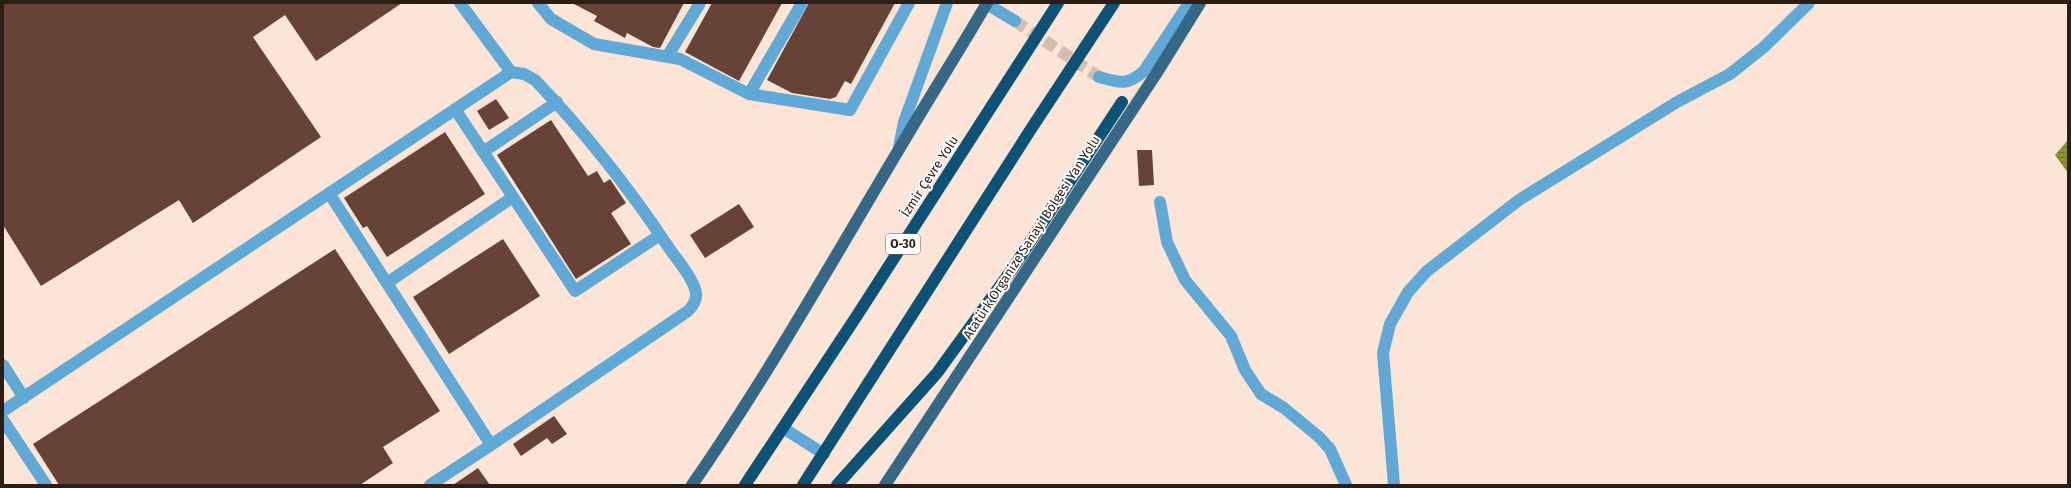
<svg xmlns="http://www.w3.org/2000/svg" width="2071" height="488" font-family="'Fira Sans',sans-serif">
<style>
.water{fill:url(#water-rules)}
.building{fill:#674237}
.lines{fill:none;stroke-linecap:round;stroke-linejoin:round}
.minor-tunnel{stroke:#d2bdaf;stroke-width:12;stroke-dasharray:12 6;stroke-linecap:butt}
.minor{stroke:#60a8d5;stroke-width:12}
.major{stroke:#356887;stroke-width:12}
.highway{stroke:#0b5276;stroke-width:12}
.labels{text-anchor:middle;stroke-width:4;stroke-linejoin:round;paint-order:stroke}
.shield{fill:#fff;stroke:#6b625a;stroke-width:1}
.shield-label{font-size:12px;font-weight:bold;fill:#2c1e14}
.street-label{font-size:13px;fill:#2c1e14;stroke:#fff}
</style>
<defs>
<pattern id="water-rules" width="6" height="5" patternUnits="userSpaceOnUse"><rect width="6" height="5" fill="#889732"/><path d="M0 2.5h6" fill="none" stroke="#6f7b29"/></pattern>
</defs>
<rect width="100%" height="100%" fill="#fce5d6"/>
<path class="water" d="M2068,140V173L2055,155Z"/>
<path class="building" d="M3,3H402L316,61L285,15L253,37L321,137L193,223L179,200L41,286L3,225Z
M572,3H684L660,48L653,47L627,33L625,38L594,21L597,16Z
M712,3H782L739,81L685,52Z
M809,3H895L851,84L845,81L836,97L830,99L792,93L767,80Z
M496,99L509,118L489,130L477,111Z
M551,120L588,176L597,171L604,183L610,179L626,203L611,213L631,244L576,279L497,155Z
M445,132L485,194L387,257L367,226L363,228L344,198Z
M1137,150H1152L1154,185L1139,186Z
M739,204L754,227L705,258L690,235Z
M503,239L540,296L449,354L413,297Z
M335,249L440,411L383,447L393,463L360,485H59L33,444Z
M554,416L567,434L552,444L547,438L521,456L513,444Z
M478,468L490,485H453Z"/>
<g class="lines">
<path class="minor-tunnel" d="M1015,21L1099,77"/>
<path class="minor" d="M538,3L551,19L594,44L680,59L749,94L850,110L909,3
M985,3L1015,21
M667,57L700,3
M1099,77C1120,83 1127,86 1144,71L1189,3
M749,94L802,3
M455,109L575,291L660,235
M899,148L904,122L947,3
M483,152L557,102
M329,193L491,445L430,485
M1160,202L1167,242L1185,280L1231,336L1245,370L1261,394L1284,408L1319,437L1330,449L1346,485
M387,283L513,197
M3,365L24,398
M3,411L511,72L460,3
M3,420L46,485
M783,428L824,454
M491,445L688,311C694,305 698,297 695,289C691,275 677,260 669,248C629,188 585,132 535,80L524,74L511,72
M1394,485L1383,353L1390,324L1408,292L1427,271L1519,200L1677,102L1730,74L1764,47L1809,3"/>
<path class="major" d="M692,485C767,377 831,263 898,151C927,101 958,53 987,3
M885,485L1156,74L1200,3"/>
<path class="highway" d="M745,485L858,314L1058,3
M803,485L1031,129L1114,3
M837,485L937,373L1013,268L1122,102"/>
</g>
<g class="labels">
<rect class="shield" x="886" y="234" width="34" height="20" rx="3"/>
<g class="shield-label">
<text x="903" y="248">O-30</text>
</g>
<g class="street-label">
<text transform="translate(929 176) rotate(-57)" y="5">İzmir Çevre Yolu</text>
<text transform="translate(1031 237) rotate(-57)" y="5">Atatürk Organize Sanayi Bölgesi Yan Yolu</text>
</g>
</g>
<rect width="2071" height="488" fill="none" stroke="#2c1e14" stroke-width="8"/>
</svg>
